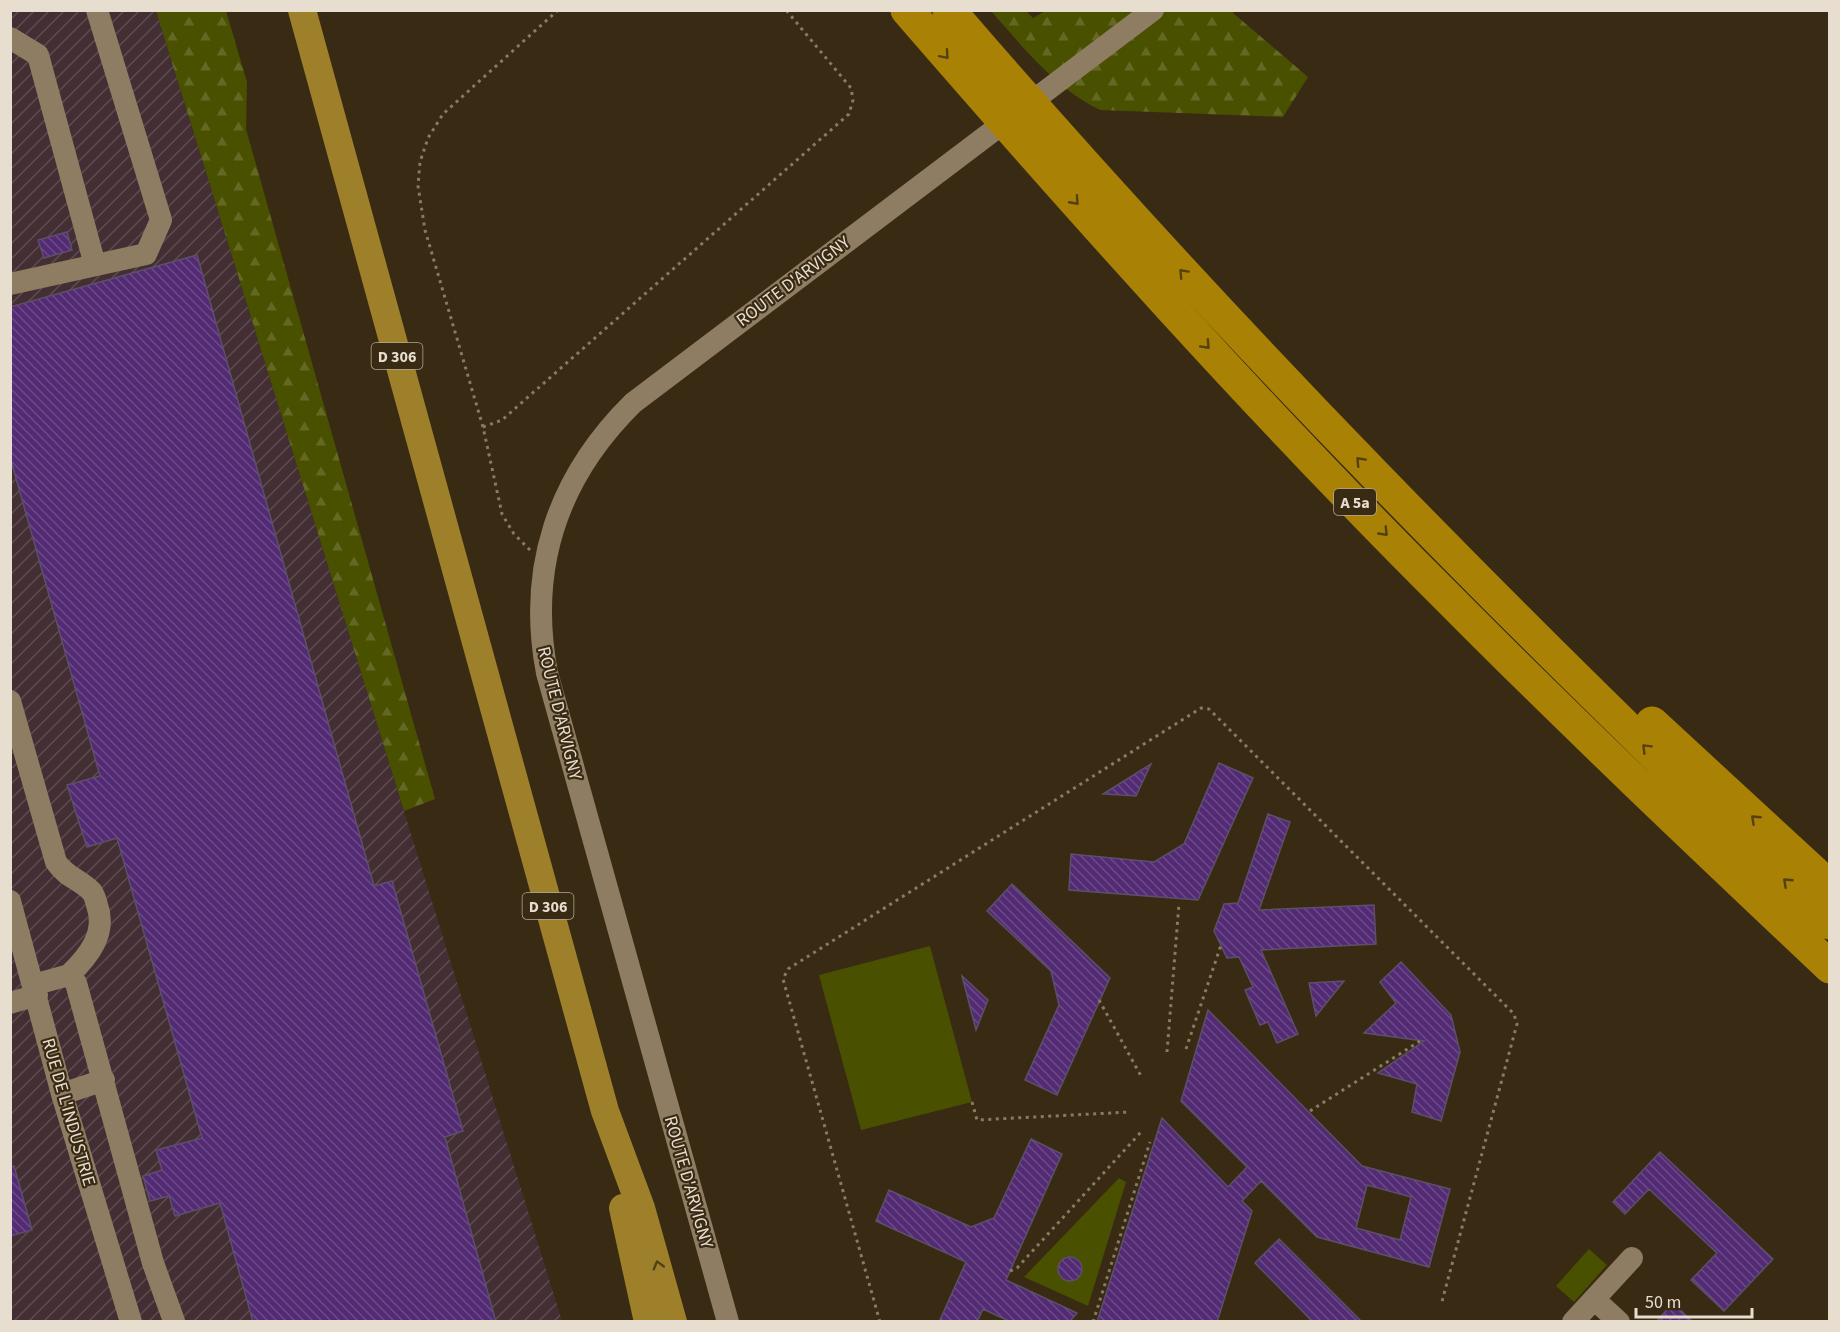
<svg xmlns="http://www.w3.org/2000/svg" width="1840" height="1332" font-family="'Source Sans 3',sans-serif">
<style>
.industrial{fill:url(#industrial-furrows)}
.forest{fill:url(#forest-firs)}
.garden{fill:#495000}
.building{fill:url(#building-back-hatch);stroke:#5c5069;stroke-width:1.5;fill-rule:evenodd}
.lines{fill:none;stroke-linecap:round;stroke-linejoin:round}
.path{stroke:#877a67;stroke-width:3;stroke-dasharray:3 4.5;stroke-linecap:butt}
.minor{stroke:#8e7c63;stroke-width:22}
.major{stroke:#9e802b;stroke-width:28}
.highway{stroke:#a98205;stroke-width:33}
.oneway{stroke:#554010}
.oneway2{stroke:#524019}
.labels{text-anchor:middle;stroke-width:4.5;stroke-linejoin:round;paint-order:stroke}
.shield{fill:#392a13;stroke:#b4a897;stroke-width:1.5}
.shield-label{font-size:16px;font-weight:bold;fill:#e8ded0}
.street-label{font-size:18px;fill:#e8ded0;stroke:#392a13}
</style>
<defs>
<pattern id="industrial-furrows" width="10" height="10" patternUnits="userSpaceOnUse" patternTransform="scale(1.5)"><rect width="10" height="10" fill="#422e33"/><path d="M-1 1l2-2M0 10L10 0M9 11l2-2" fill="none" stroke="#5d4c50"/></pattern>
<pattern id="forest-firs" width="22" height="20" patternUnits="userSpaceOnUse" patternTransform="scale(1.5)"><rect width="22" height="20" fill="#495000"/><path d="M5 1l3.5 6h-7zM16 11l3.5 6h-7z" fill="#636924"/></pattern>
<pattern id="building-back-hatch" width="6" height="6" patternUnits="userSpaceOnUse" patternTransform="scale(1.5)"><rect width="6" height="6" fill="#532b74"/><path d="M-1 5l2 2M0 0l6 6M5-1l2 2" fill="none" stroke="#6c4987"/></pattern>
</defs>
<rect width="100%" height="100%" fill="#392a13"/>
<path class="industrial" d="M10,11H156L562,1321H11Z"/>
<path class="forest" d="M1047,10L1234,11L1233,13L1308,77L1283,117L1100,110C1054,87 1024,48 991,11H1026L1033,18Z
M156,11H226L247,82L246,129L435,799L404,811Z"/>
<path class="garden" d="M930,946L972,1102L861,1130L819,975Z
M1119,1178L1126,1182L1088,1306L1024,1277Z
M1589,1249L1607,1265L1574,1302L1556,1286Z"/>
<path class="building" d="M67,232L72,250L44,258L38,240Z
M197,255L374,886L392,881L463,1131L445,1137L496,1322H253L220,1203L175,1216L169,1196L150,1201L143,1176L162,1170L156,1150L202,1138L117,838L87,847L67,785L100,776L10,457V307Z
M1219,763L1253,778L1198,900L1069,890L1071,854L1154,862L1184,844Z
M1151,764L1136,796L1103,794Z
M1268,814L1290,822L1259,910L1374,905L1376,944L1261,950L1298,1034L1277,1043L1268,1022L1260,1025L1245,990L1253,987L1239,957L1227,958L1214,931L1224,904L1238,903Z
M1012,884L1110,978L1057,1095L1025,1080L1059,1005L1051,971L987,911Z
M1401,962L1451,1015L1460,1052L1441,1121L1412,1112L1417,1084L1378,1073L1424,1041L1364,1033L1396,1003L1380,982Z
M962,976L988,1000L976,1030Z
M1344,981L1316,1016L1309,983Z
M1208,1010L1362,1166L1450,1189L1429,1267L1317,1237L1261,1181L1242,1201L1252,1211L1217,1322H1097L1162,1118L1228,1187L1247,1167L1181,1101ZM1367,1185L1411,1197L1400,1240L1356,1228Z
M1031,1139L1062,1154L1006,1280L1077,1313L1069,1322H1011L983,1309L977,1322H939L966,1262L876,1221L889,1190L971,1227L994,1218Z
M1660,1152L1773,1259L1724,1311L1691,1280L1717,1253L1649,1189L1625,1214L1613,1202Z
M14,1166L32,1230L10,1236V1167Z
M1279,1239L1362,1322H1313L1255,1263Z
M1058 1269a12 12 0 1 1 24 0a12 12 0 1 1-24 0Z
M1673,1303L1693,1322H1656Z"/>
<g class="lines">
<path class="path" d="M483,427L502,420L849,114L853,100L851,88L786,10
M530,550L514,534L502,514L483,427L425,230L418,186L420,162L428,138L443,114L558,10
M1099,1000L1141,1076
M1186,1049L1221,945
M1167,1052L1179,904
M972,1102L977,1120L1130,1112
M1310,1111L1420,1041
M1010,1271L1017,1268L1141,1132
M880,1322L783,979L788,969L1201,708L1209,709L1514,1014L1517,1024L1441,1305
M1093,1322L1150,1142"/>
<path class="minor" d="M10,38L38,55L95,265
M10,284L146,254L161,220L97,10
M10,701L56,862C66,877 81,880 92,892C94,895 96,901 97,905C107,933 89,956 69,975
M10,901L62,1094L131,1322
M33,985L69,975L76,983L153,1263L174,1321
M10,1003L37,995
M62,1094L104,1080
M1594,1299L1619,1322
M728,1322L547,673C527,568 558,477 633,403L1153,10
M1573,1322L1632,1258"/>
<path class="major" d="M302,10L605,1111L641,1208L673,1322
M623,1208L648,1322"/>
<path class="highway" d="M907,10C1082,212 1261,412 1450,600C1574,725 1702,846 1830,967
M949,10C1225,331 1523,632 1830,923
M1652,723L1830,887"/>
</g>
<defs><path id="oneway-chevron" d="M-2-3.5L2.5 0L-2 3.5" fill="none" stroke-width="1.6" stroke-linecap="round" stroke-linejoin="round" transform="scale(1.5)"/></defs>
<g class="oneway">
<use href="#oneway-chevron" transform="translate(945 55) rotate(49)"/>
<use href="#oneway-chevron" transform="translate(1075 201) rotate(48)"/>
<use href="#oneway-chevron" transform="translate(1183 273) rotate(-133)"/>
<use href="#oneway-chevron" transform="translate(1206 345) rotate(47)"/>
<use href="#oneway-chevron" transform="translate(1360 461) rotate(-133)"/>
<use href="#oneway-chevron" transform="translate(1384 532) rotate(46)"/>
<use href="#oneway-chevron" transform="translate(1646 748) rotate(-135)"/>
<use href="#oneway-chevron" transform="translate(1755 819) rotate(-137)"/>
<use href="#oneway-chevron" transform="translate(1787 882) rotate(-137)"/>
</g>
<use class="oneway2" href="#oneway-chevron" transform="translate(658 1265) rotate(-106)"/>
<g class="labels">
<g class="shield">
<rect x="371.5" y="343" width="51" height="26" rx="4.5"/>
<rect x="1334" y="489" width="42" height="26" rx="4.5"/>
<rect x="522.5" y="893" width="51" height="26" rx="4.5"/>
</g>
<g class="shield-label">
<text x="397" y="362">D 306</text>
<text x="1355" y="508">A 5a</text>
<text x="548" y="912">D 306</text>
</g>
<g class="street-label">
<text transform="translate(793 281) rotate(-37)" y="6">ROUTE D'ARVIGNY</text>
<text transform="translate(560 713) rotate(76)" y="6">ROUTE D'ARVIGNY</text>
<text transform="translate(69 1112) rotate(74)" y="6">RUE DE L'INDUSTRIE</text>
<text transform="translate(689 1182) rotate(74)" y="6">ROUTE D'ARVIGNY</text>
</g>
</g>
<rect width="1840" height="1332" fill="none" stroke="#e8ded0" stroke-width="24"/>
<path d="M1636 1308v9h116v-9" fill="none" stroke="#e8ded0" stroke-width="3"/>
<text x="1645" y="1308" font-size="18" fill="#e8ded0" stroke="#392a13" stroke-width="4.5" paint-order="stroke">50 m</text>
</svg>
